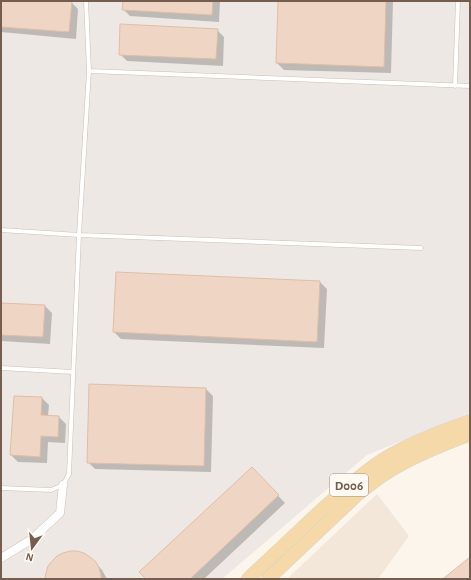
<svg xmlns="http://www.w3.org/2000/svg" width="471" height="580" font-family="'Alegreya Sans',sans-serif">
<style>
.residential{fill:#f3e7da}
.industrial{fill:#ede8e3}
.shadow{fill:#0003}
.building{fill:#efd6c4;stroke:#e1bda6}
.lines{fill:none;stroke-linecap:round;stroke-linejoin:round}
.service-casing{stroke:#cdbeb1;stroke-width:5}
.minor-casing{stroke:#cdbeb1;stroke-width:9}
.primary-casing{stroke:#d8d2ce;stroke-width:14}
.service{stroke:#fff;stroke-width:4}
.minor{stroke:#fff;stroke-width:8}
.primary{stroke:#f5d9a9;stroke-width:13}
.labels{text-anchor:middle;stroke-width:3.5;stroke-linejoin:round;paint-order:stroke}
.shield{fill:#fef9f2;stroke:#9e8c80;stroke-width:1}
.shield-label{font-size:13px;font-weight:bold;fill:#755d4f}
</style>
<rect width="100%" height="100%" fill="#fbf5eb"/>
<path class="residential" d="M377,494L409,536L378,579H287Z"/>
<path class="industrial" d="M1,1H470V413L367,455L222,579H1Z"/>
<path class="shadow" d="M1,1H62L71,2L78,9L76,39L1,32Z
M124,1H220L219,22L130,16L123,9Z
M279,1H393L391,73L284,70L277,63Z
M217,30L224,37L223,66L127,61L120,54Z
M320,282L327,289L324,348L121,339L114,332Z
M1,304L45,306L52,313L50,344L1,341Z
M206,389L213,396L211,472L95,469L88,462Z
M42,398L49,405L48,416L59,417L66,424L65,443L48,442L47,463L18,462L11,455Z
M252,468L285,503L204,579H147Z
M90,557L102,570L107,579H46Z"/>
<path class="building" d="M1,1H72L69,32L1,27Z
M123,1H213L212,15L122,10Z
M278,1H386L384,67L276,63Z
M120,24L218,29L216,59L119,55Z
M116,272L320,281L317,342L113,332Z
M1,303L45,305L43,337L1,335Z
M89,384L206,388L204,466L87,463Z
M14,396L42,397L41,415L59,416L58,437L41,436L40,457L10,455Z
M252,467L279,495L190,579H146L139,572Z
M70,551H77L84,553L90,557L96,562L99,568L101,575V579H45L46,573L48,566L52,561L57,556L63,553Z
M470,557V579H445L444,578Z"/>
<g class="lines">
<g class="service-casing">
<path id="service" d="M89,71L470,86
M455,86L458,1
M1,230L79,235L421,248
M1,368L73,372
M1,488L51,490L63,485L69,474L79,235L89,71L86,1"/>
</g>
<g class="minor-casing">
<path id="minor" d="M1,558L32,539L60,513L63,485"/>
</g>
<g class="primary-casing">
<path id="primary" d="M248,579C271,557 294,536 317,514C337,496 356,478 378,463C406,444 439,433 470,421
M268,579L358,494C368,486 378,478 388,472C413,456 443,445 470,434"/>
</g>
<use href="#service" class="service"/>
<use href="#minor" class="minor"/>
<use href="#primary" class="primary"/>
</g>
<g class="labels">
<rect class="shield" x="330" y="474" width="38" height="22" rx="3"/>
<g class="shield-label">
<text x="349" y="490">D006</text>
</g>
</g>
<rect width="471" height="580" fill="none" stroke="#755d4f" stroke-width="4"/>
<g transform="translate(32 548) rotate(195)" stroke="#fef9f2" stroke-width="3" paint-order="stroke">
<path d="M0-3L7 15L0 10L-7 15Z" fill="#755d4f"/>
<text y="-6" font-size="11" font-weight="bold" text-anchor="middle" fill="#755d4f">N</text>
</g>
</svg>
